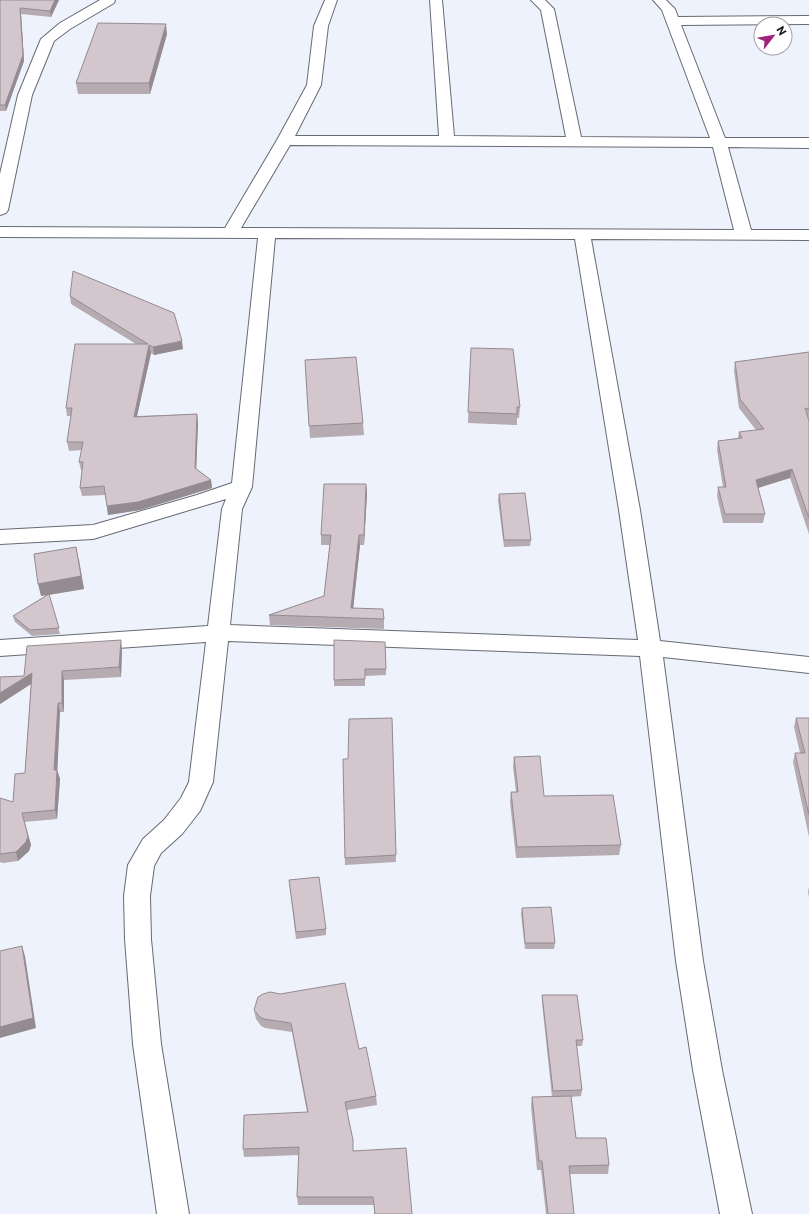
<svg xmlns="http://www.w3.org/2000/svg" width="809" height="1214" font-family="Commissioner,sans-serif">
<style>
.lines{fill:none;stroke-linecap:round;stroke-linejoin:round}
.street-casing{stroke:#666a73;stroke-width:2}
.street{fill:#fff;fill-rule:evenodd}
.wall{fill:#b5abb0}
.shaded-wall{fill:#948b90}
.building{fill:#d3c7cd;stroke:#948b90}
</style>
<rect width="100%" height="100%" fill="#edf2fc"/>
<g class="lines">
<g class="street-casing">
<path id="street" d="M100,0H115L114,3L70,29L54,41L32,95L8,210L6,213L0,215V174L18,95L41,39L60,23Z
M325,0H337L328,26L321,85L295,136H439L430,0H442L454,136L566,137L541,10L531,0H545L554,9L581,137L710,138L662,10L653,0H666L675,9L678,17L809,16V24L681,25L725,138H809V148L728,147L751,230H809V240L591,239L640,510L660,641L809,657V673L663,657L703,961L722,1070L752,1214H720L693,1070L676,961L640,656L228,641L213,782L200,811L182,834L161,853L154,866L150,896L151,939L161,1044L189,1214H157L133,1044L125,939L124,896L128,865L132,858L143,839L164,820L181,798L189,782L206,642L0,656V640L208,626L222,509L226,499L93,539L0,544V530L93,525L197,495L232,483L258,238L0,237V227L225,228L277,140L307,85L314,26ZM290,145L713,147L734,230L241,228ZM275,238L575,239L619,510L638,640L230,625L242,509L252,487Z"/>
</g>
<use href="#street" class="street"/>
</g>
<path class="wall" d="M0,0H59L51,17L21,14L24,61L6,111H0Z
M167,34L150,94H78L76,83Z
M70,296L183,349L154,355L151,353L137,416L197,414L198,423L196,469L211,480L212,488L140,510L108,515L105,495L82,496L80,488L82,470H81L79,462L82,450L69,451L67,442L71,416H67L66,408L136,344L71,304Z
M471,348L520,407L519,418H517V425L468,423Z
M809,352V418H808L809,421V534L790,478L758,488L765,514L763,523H723L717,496L718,487H723L717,450L718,441L738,438L739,432L756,430L739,408L734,371L735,362Z
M305,360L363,423L364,435L310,438Z
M366,484L367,494L364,545H360L353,609L384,619V629L270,625L269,615L324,596L330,545H321V535Z
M499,494L531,540L530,546L504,547L498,500Z
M79,559L84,589L49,595L60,634L32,636L15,622L13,616L47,595L41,596Z
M334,640L386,669V675L365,676V686H334Z
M122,649L121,677L64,680V712H60L57,770L60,779L57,819L24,822L31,845L29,851L18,861L3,863L0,862V798L13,802L25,773L31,684L0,704V677L24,676Z
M392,718L396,862L345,865L343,759H348Z
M796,718H809V837L793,762L795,753H800L794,727Z
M514,757L544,796L621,845L619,855L516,858L510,802L511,792H516L513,767Z
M289,880L326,929V935L296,939Z
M809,887V898L808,892Z
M522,908L555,943L554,949H525L521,914Z
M542,995L583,1040L582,1046H576L582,1090L581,1096L571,1097L576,1138L609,1165L608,1174H570L574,1214H546L541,1170H537L531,1106L532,1097H552L542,1002Z
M254,1010L359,1049L376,1096L377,1105L347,1110L353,1151L412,1214H374V1205H298L297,1197L299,1155L244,1157L243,1149L307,1112L292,1032L265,1028L261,1026L256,1019Z"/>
<path class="shaded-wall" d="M55,0H59L51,17L50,11Z
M20,8L21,14L24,61L6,111L5,105Z
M166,24L167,34L150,94L149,83Z
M182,341L183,349L154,355L153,347Z
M149,345L151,353L135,425L134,417Z
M197,414L198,423L196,476L195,468Z
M792,469L790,478L754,489L756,480Z
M211,480L212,488L140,510L108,515L107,506Z
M366,484L367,494L364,545V535Z
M359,535L360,545L352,619L351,608Z
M76,547L84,589L41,596L38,584Z
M121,640L122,649L121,677L119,667Z
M62,671L64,680V712L62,703Z
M32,673L34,682L0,704V693Z
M58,703L60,712L57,779L54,770Z
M57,770L60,779L57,819L55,810Z
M22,813L31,845L29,851L18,861L16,852Z
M22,946L25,956L36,1028L0,1038V1027Z"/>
<path class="building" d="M0,0H55L50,11L20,8L23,55L5,105H0Z
M98,23L166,24L149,83H76Z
M73,271L174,313L182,341L153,347L149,345L134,417L197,414L195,468L211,480L138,502L107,506L104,486L80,488L83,462H79L83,442H67L72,408H66L75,344H148L70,296Z
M471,348L513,349L520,407H517V414L468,412Z
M809,352V409L805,408L809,421V518L792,469L756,480L765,514H725L718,487H726L718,441L742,438L739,432L764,429L740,399L735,362Z
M356,357L363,423L309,426L305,360Z
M324,484H366L364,535H359L351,608L383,609L384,619L269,615L324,596L331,535H321Z
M525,493L531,540H504L499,494Z
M76,547L81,576L38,584L34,554Z
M49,594L59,628L30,630L13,616Z
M121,640L119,667L62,671V703H58L54,770H57L55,810L22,813L28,836L26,842L16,852L0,854V798L13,802L15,774L25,773L32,673L0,693V677L24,676L27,646Z
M334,640L385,642L386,669H365V679L334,680Z
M392,718L396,855L345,858L343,759H348L349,719Z
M796,718H809V815L795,753H805Z
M540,756L544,796L613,795L621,845L517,847L511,792H518L514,757Z
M319,877L326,929L296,932L289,880Z
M551,907L555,943H525L522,908Z
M22,946L33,1018L0,1027V951Z
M345,983L359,1049L366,1047L376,1096L345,1102L353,1140V1151L406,1148L412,1214H375L373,1197H297L299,1147L243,1149L244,1115L308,1112L291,1023L264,1019L260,1017L254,1010L258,997L263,994L270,992L280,994Z
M542,995H577L583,1040H576L582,1090L553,1091Z
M571,1096L576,1138H606L609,1165L569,1166L574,1214H548L542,1161H539L532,1097Z"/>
<g transform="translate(773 36) rotate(59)"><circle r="19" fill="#ffffff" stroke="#a1a2a3"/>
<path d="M0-3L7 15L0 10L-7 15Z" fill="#9f257c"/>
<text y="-6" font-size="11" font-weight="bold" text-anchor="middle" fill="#141619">N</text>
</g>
</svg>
